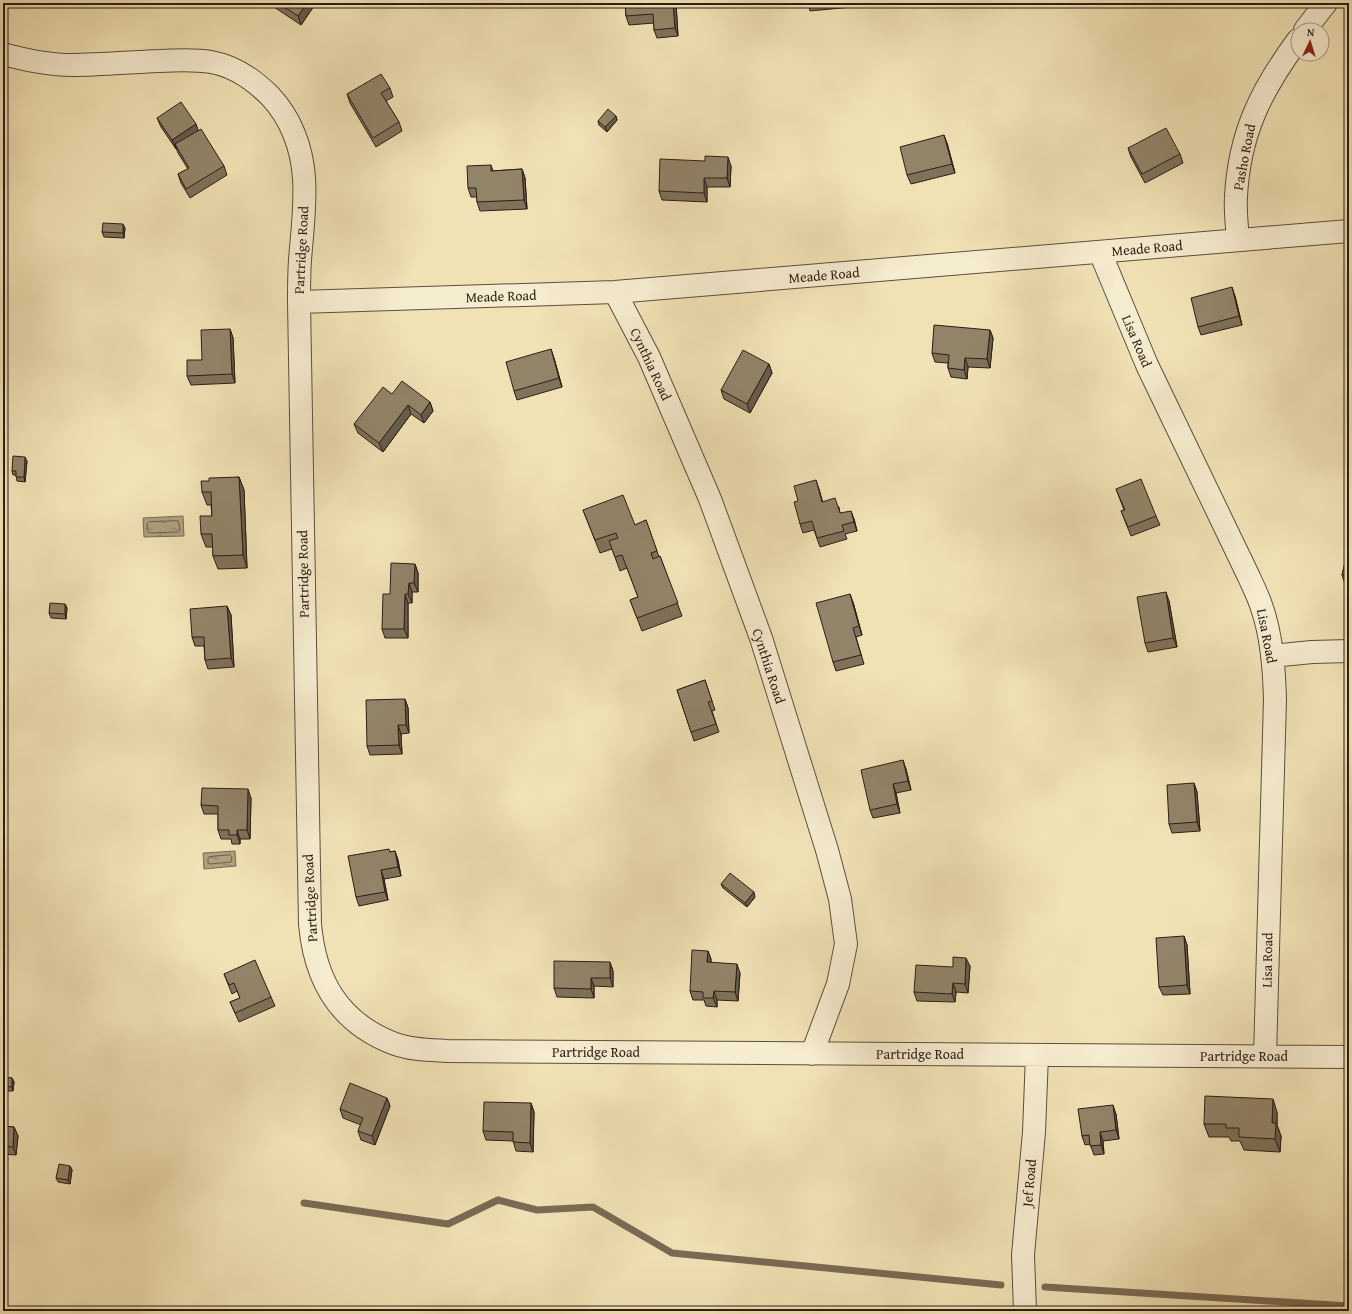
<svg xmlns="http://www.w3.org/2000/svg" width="1352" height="1314" font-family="'Gentium Book Plus',serif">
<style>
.water{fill:url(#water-ripples);stroke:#7a6b55}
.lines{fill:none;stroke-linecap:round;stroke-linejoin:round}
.shore{stroke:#6c5e4a;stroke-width:1}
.stream{stroke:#7a6b55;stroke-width:7}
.minor-casing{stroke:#5c4f3e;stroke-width:24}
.minor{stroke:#f6eccf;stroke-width:22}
.wall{fill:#7e725a;stroke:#2b1e16}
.shaded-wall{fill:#665c4a;stroke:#2b1e16}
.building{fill:#928469;stroke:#2b1e16}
.labels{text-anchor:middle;stroke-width:3;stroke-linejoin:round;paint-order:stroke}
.street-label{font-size:14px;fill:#2b1e16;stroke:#f6eccf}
</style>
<defs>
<pattern id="water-ripples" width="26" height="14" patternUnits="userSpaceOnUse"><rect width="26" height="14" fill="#ae9f7f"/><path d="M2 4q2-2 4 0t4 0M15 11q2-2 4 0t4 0" fill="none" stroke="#8e8167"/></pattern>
</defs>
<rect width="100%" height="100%" fill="#f1e2b5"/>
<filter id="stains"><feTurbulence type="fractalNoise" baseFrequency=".005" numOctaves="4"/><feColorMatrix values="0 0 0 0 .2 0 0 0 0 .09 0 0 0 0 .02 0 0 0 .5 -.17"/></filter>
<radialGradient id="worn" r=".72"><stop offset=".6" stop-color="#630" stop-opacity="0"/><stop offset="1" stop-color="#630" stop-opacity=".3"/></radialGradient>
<path class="water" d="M183,516L184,536L144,537L143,518Z
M235,851L236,866L204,869L203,853Z"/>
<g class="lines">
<path class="shore" d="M178,521L180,530L178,532L150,533L148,532L147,524L149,522Z
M230,855L232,857L231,862L210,864L208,863V859L209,857Z"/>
<path class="stream" d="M304,1203L448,1224L498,1200L537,1210L593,1207L672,1253L1001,1285
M1045,1287L1349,1306"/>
<g class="minor-casing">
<path id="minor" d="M1305,30L1326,3
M3,54C25,60 49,65 72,65C101,65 130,62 159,61C176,60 194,59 211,62C234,66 254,80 270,96C291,118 302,148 304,178C306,205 302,233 300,260C299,274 299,288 299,302L310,924C315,981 339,1023 395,1044C412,1050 430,1050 447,1051L1349,1057
M1238,240C1237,226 1235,211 1236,197C1239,134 1261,90 1298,40
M1100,252L1147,365L1249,577C1253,586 1258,596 1261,605C1272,636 1274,668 1275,699L1265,1056
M615,292L649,357L710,499L761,638L827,850L840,899L846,944L838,984L812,1054
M299,302L615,292L1349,231
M1272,656L1312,652L1349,651
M1025,1311L1023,1255L1034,1132L1037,1055"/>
</g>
<use href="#minor" class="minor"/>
</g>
<path class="wall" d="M268,3H316L301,25Z
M625,3H676L678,36L657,38L654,30V23L629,25L626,16Z
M808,3H851L852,7L810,11Z
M390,88L393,97L386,101L399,122L402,131L376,147L350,103L347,94Z
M616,116L617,120L607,132L599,125L598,121Z
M157,118L196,124L198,131L224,166L227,175L190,198L181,183L178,174L188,169L178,153L176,148V149L161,127Z
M947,143L955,173L911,184L907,175Z
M1128,148L1180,154L1183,163L1145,183L1131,157Z
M491,165L493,171L522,169L525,178L527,209L480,211L477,202V197H471L468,188Z
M731,166L730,187H707V202L662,200L659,191Z
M125,228L124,238L104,237L102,232Z
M1235,296L1242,325L1201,335L1198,327Z
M230,329L233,338L235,383L191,385L187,376Z
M990,330L993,338L990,368L968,367L967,379L951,377L948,368V363L935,362L932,353Z
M554,358L562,387L517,400L514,391Z
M769,364L772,373L750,413L724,399L721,390Z
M392,394L430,402L433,411L424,423L411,414L383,452L358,433L354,424Z
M27,461L25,482L17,481L16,475H13L12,471Z
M239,477L244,490L247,568L218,569L213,556V547H206L201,534L212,516L211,505H207L202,492L209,481Z
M819,489L822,501L839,507L840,513L854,519L857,531L845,534L847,539L820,547L814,530L803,533L800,524L798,501Z
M1116,489L1156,516L1160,525L1131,536L1121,511L1124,510Z
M583,510L635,525L646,520L659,557L660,556L682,616L642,631L630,600L638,597L627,568L620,571L612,549L600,553Z
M1349,547V585L1345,584L1342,575Z
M415,564L418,573V592H412V603H408V638H385L382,629Z
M1169,601L1177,647L1148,652L1145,643Z
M853,602L862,635L856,637L864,664L836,671L833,662Z
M65,604L67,608L66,619L51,618L49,613Z
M227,606L231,615L234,667L208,669L205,660L204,646H195L192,637Z
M705,680L715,710L712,711L719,732L694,741L677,690Z
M405,699L408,708L409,733L401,734L402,754L370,755L367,746Z
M906,769L911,790L896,793L900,813L873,818L870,810Z
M1194,783L1197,792L1200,831L1172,833L1169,824Z
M251,798L250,839H240V844H232L231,839H221L218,830V814H204L201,805Z
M395,851L398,860L401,876L384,879L388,900L359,906L356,897L390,852Z
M721,884L755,897L747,907L723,888Z
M1184,936L1187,945L1190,994L1163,995L1159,987Z
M708,951L711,959V963L740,973L738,1001L717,1000V1007L706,1006L704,1000H693L690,991Z
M610,962L613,971V987L594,986V998L557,997L554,988Z
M970,966L968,993L956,992L955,1002L917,1001L914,992L953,967Z
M224,974L271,997L275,1006L239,1022L230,1002L240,998L237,991L232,994Z
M3,1077L12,1078L14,1082L13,1091H3Z
M387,1098L390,1106L375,1145L361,1140L358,1131L361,1125L343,1118L340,1109Z
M531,1103L534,1112L533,1152L516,1151L513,1141L486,1140L483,1131Z
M1277,1112V1125L1281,1136L1280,1152L1244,1150L1240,1141H1231L1229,1137H1209L1204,1124Z
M1116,1114L1119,1139L1103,1141L1104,1154L1094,1155L1090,1144L1085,1145L1082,1136Z
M3,1126L14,1127L18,1136L16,1155L3,1154Z
M70,1166L72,1170L70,1184L58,1182L56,1178Z"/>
<path class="shaded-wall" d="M307,3H316L301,25L298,16Z
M673,3H676L678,36L675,28Z
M616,116L617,120L607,132L605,127Z
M196,124L199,133L175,144L176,148V149L172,140Z
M944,135L947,143L955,173L952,164Z
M728,157L731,166L730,187L727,178Z
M522,169L525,178L527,209L524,200Z
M704,178L707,187V202L704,193Z
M123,224L125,228L124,238L123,233Z
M1232,287L1235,296L1242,325L1239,316Z
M230,329L233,338L235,383L232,374Z
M990,330L993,338L990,368L987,359Z
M551,349L554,358L562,387L559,378Z
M965,358L968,367L967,379L964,370Z
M769,364L772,373L750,413L747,404Z
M430,402L433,411L424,423L421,415Z
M408,405L411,414L383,452L379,443Z
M25,457L27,461L25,482L24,477Z
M239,477L244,490L247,568L243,555Z
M816,480L819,489L825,510L822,502Z
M851,511L854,519L857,531L854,522Z
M415,564L418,573V592L414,583Z
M409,583L412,592V603L408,594Z
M1166,592L1169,601L1177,647L1173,638Z
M405,594L408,603V638L404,629Z
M850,594L853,602L862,635L859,626Z
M65,604L67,608L66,619L65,614Z
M227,606L231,615L234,667L231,658Z
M405,699L408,708L409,733L406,725Z
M398,725L401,734L402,754L399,745Z
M903,760L906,769L911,790L908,781Z
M1194,783L1197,792L1200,831L1197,822Z
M893,784L896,793L900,813L897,804Z
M248,789L251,798L250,839L247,830Z
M237,830L240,839V844L237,835Z
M395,851L398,860L401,876L398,867Z
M381,870L384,879L388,900L385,892Z
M754,892L755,897L747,907L745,903Z
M1184,936L1187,945L1190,994L1187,985Z
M708,951L711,959L710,971L707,962Z
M966,958L970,966L968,993L965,984Z
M610,962L613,971V987L610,978Z
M737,964L740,973L738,1001L735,992Z
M591,978L594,986V998L591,989Z
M953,983L956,992L955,1002L952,994Z
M714,991L717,1000V1007L713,998Z
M12,1078L14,1082L13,1091L12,1087Z
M387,1098L390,1106L375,1145L372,1136Z
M1273,1099L1277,1112V1125L1281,1136L1280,1152L1275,1139L1272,1123Z
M531,1103L534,1112L533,1152L530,1143Z
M1113,1105L1116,1114L1119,1139L1116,1130Z
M14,1127L18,1136L16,1155L13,1147Z
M1100,1132L1103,1141L1104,1154L1101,1145Z
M70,1166L72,1170L70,1184L68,1180Z"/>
<path class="building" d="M278,3H307L298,16Z
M625,3H673L675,28L654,30L653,14L626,16Z
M381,74L390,88L381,93L399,122L373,138L347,94Z
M181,102L196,124L172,140L157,118Z
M608,109L616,116L605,127L598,121Z
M1166,128L1180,154L1142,174L1128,148Z
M201,129L224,166L186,189L178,174L189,168L175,144Z
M944,135L952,164L907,175L900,147Z
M705,156L728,157L727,178H704V193L659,191L660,159L705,161Z
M491,165V171L522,169L524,200L477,202L476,188H468L467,166Z
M103,223L123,224V233L102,232Z
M1232,287L1239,316L1198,327L1191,298Z
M934,325L990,330L987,359L965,358L964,370L948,368L949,355L932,353Z
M230,329L232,374L187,376V360H202L201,330Z
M551,349L559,378L514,391L506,362Z
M743,350L769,364L747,404L721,390Z
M402,381L430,402L421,415L408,405L379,443L354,424L383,387L392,394Z
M13,456L25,457L24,477H16V471H12Z
M239,477L243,555L213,556L212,534H201L200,516H212L211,492H202L201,481H209V478Z
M1141,479L1156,516L1128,527L1121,511L1125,510L1116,489Z
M816,480L822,502L835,498L840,513L851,511L854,522L842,525L844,531L817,538L812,521L800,524L794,502L798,501L794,486Z
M623,495L635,525L646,520L657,551L651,553L653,559L660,556L678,603L637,618L630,600L638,597L622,555L615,557L609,541L618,538L616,533L595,540L583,510Z
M1349,547V577L1342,575Z
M391,563L415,564L414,583H409L408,594H405L404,629H382L383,594H390Z
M1166,592L1173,638L1145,643L1137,597Z
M850,594L859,626L853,628L861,655L833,662L816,603Z
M50,603L65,604V614L49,613Z
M227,606L231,658L205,660L204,637H192L190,609Z
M705,680L712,701L708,702L716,724L691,732L677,690Z
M405,699L406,725H398L399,745L367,746L366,700Z
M903,760L908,781L893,784L897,804L870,810L861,770Z
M1194,783L1197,822L1169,824L1167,785Z
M202,788L248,789L247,830H237V835H229V830H218V806L201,805Z
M389,849L390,852L395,851L398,867L381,870L385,892L356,897L348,856Z
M730,873L754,892L745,903L721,884Z
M1184,936L1187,985L1159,987L1156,938Z
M692,950L708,951L707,962L737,964L735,992L714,991L713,998H703V992L690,991Z
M953,957L966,958L965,984L953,983L952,994L914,992L916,965L953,967Z
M255,960L271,997L235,1013L230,1002L240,998L234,983L229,985L224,974Z
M554,961L610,962V978H591V989L554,988Z
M3,1077L12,1078V1087L3,1086Z
M350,1083L387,1098L372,1136L358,1131L363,1118L340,1109Z
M1205,1096L1273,1099L1272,1123H1276L1275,1139L1239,1137V1128H1226V1124H1204Z
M484,1102L531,1103L530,1143L513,1142V1132L483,1131Z
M1113,1105L1116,1130L1100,1132L1101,1145L1090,1146L1089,1135L1082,1136L1078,1109Z
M3,1126L14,1127L13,1147L3,1146Z
M59,1164L70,1166L68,1180L56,1178Z"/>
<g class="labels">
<g class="street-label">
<text transform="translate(1244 157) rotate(-79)" y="5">Pasho Road</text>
<text transform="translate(1147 248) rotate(-5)" y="5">Meade Road</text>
<text transform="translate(301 250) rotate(-87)" y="5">Partridge Road</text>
<text transform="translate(824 275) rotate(-5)" y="5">Meade Road</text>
<text transform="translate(501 296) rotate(-2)" y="5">Meade Road</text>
<text transform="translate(1137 341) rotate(67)" y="5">Lisa Road</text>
<text transform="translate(651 364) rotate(65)" y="5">Cynthia Road</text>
<text transform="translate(303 574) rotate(-91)" y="5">Partridge Road</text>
<text transform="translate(1267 636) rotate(79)" y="5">Lisa Road</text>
<text transform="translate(769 666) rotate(72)" y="5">Cynthia Road</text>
<text transform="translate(310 898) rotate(-93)" y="5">Partridge Road</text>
<text transform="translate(1267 960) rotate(-89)" y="5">Lisa Road</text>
<text x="596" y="1057">Partridge Road</text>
<text x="920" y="1059">Partridge Road</text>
<text x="1244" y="1061">Partridge Road</text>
<text transform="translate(1029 1183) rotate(-85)" y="5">Jef Road</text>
</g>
</g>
<rect width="1352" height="1314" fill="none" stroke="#f1e2b5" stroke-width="16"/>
<rect x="4" y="4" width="1344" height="1306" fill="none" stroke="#2b1e16" stroke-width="2"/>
<rect x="8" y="8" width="1336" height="1298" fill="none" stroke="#2b1e16"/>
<g transform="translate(1310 42) rotate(4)"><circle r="19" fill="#f6eccf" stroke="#a59a85"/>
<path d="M0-3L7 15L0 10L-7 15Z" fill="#8f2418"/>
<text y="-6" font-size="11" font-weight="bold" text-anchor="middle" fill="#2b1e16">N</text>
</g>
<rect width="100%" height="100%" filter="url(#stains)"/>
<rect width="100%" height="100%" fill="url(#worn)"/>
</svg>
